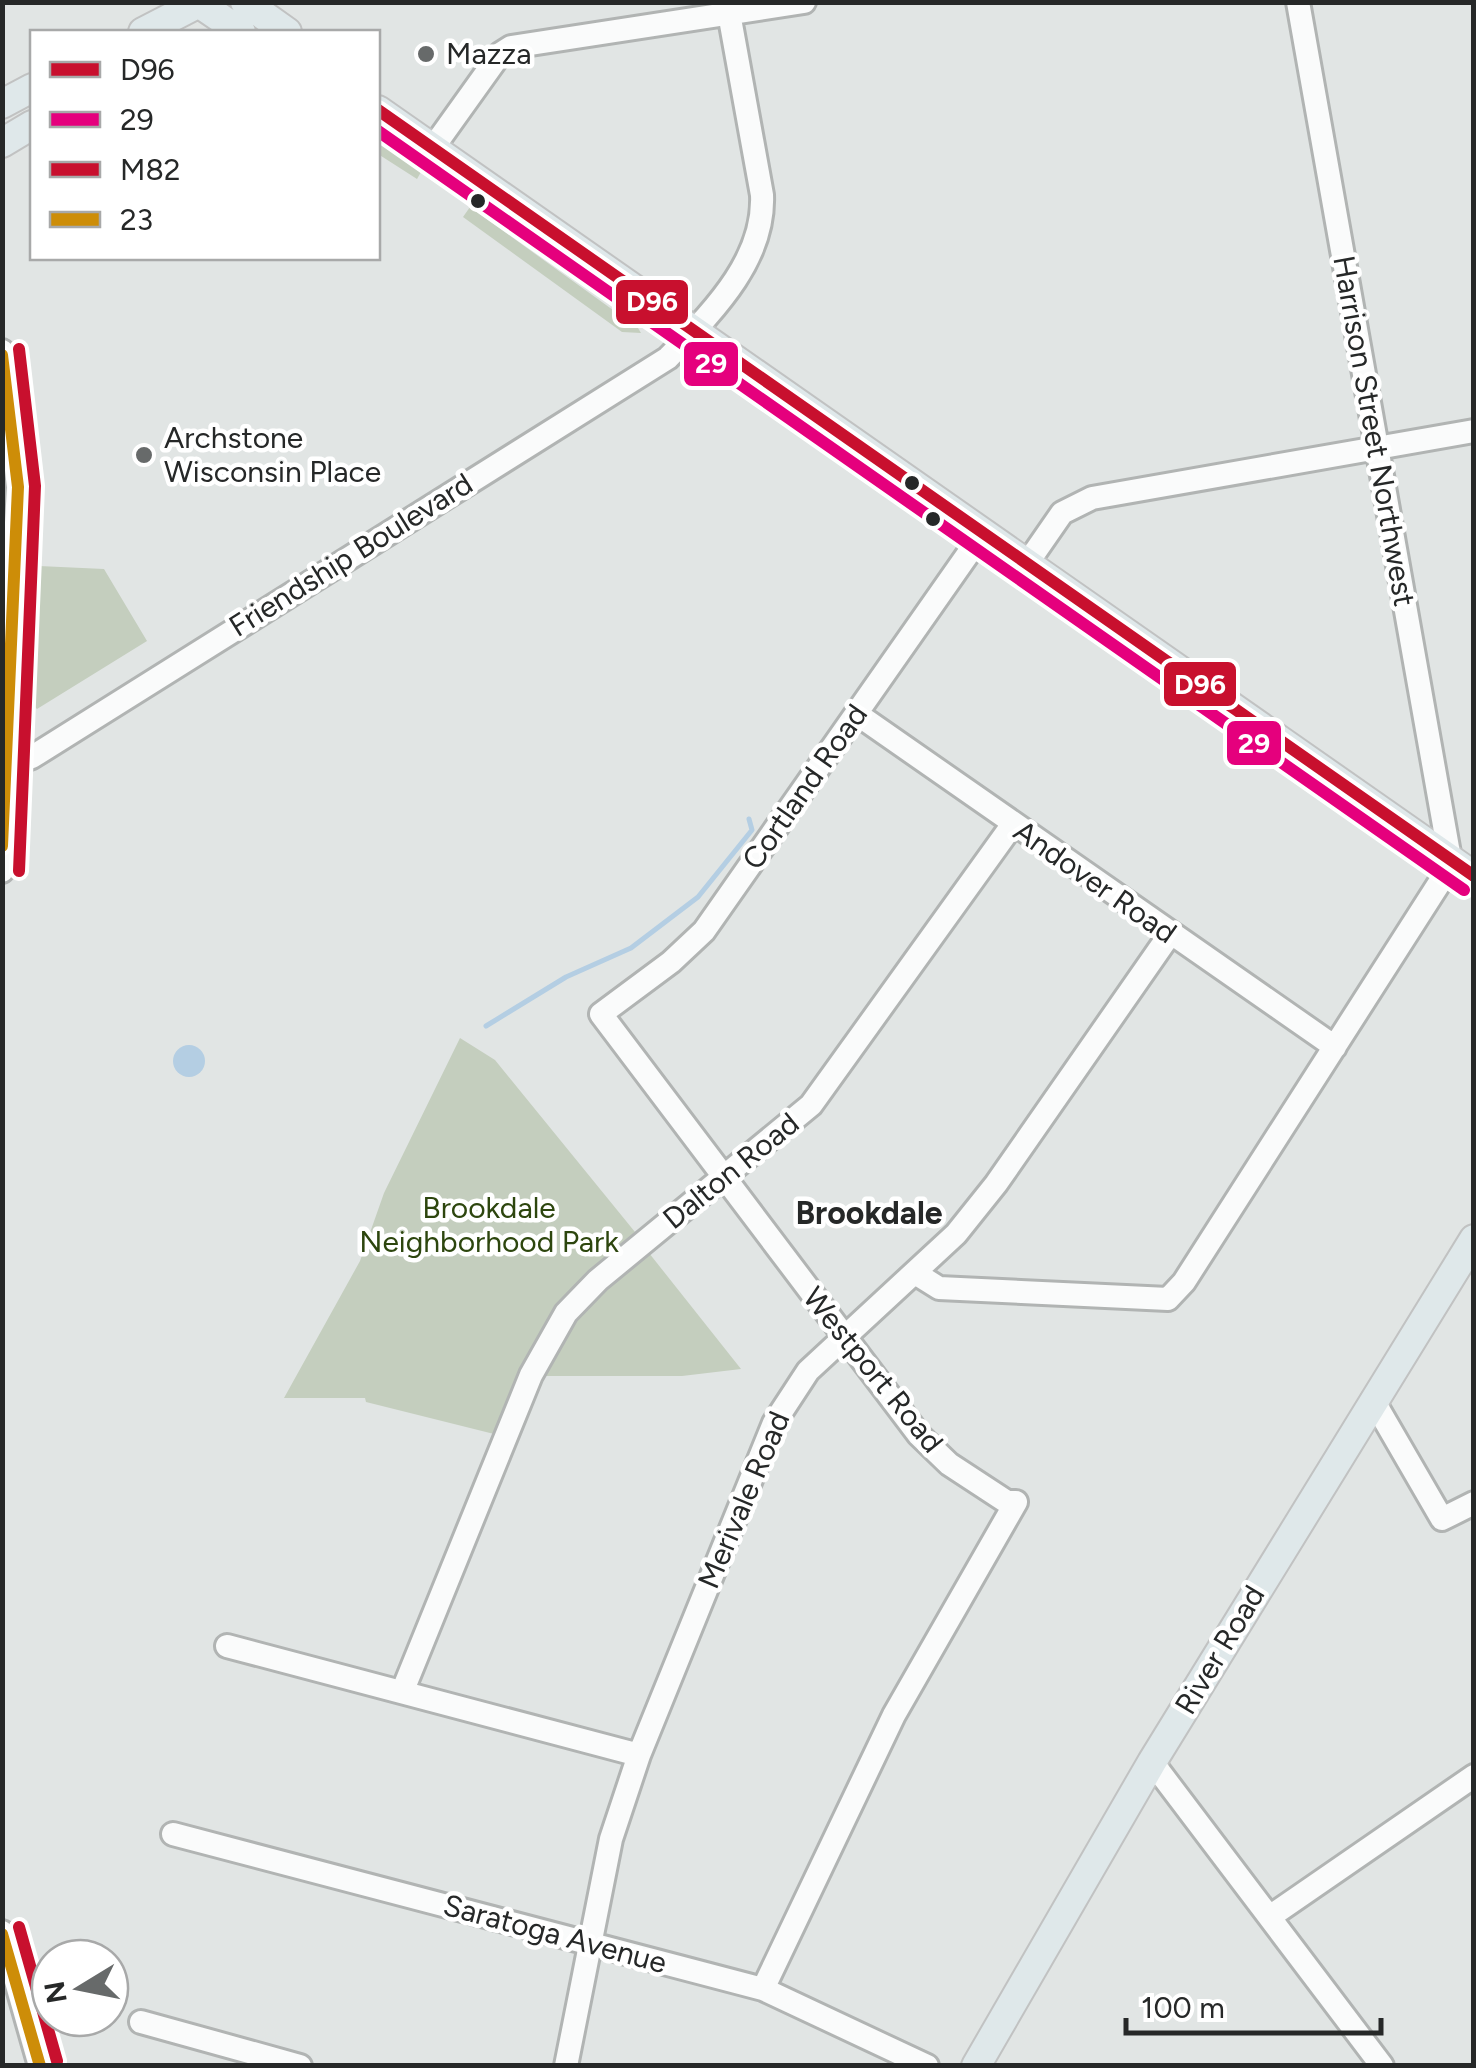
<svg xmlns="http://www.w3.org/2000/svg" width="1476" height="2068" font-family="Figtree,sans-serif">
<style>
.green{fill:#c4cebe}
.water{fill:#b4cee3}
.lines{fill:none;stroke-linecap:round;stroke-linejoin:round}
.stream{stroke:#b4cee3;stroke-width:5}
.minor-casing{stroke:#b1b4b3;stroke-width:28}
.major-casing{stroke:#c1c2c2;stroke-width:32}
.minor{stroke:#fafbfb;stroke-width:22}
.major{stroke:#dfe8ea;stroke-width:28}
.bus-1-casing{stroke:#fff;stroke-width:20}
.bus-2-casing{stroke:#fff;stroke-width:20}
.bus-3-casing{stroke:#fff;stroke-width:20}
.bus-4-casing{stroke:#fff;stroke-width:20}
.bus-1{stroke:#c8102e;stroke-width:12}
.bus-2{stroke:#e5007d;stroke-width:12}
.bus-3{stroke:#c8102e;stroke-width:12}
.bus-4{stroke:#cd8d08;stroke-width:12}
.poi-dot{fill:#676a6a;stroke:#fff;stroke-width:4}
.bus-dot{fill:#262828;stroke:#fff;stroke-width:4}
.labels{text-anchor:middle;stroke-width:9;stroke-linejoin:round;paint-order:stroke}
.poi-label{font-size:30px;fill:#262828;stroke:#fff;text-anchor:start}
.street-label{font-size:30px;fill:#262828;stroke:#fff}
.park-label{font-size:30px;fill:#2d460e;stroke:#fff}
.neighbourhood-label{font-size:32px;font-weight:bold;fill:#262828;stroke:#fff}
.line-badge{stroke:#fff;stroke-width:4}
.badge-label{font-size:28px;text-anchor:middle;font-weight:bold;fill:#fff}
</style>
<rect width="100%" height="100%" fill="#e1e5e4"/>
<path class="green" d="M378,142L421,172L417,179L378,154Z
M470,207L638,328L641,333L622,332L463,217Z
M39,566L104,569L147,641L37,709L29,701Z
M460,1038L495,1060L635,1232L547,1323L494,1434L366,1402L365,1398H284L360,1261L384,1193Z
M649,1253L741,1369L682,1376H540L588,1303Z"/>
<path class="water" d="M173 1061a16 16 0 1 1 32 0a16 16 0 1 1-32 0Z"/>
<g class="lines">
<path class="stream" d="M486,1026L566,977L631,948L698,897L752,830L749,819"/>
<g class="minor-casing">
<path id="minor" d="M432,149L500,54L511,47L804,2
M2,351L18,487L5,719L2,871
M1026,565L1062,513L1092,498L1474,431
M857,714L1335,1047
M2,768L32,757L668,358C711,313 765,261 762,195L727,2
M915,1273L939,1288L1168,1299L1184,1282L1440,882L1450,859L1298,2
M1373,1400L1442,1519L1474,1503
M227,1646L639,1755
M403,1690L531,1375L566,1313L598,1280L811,1105L1013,824
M1152,1762L1382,2066
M173,1834L763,1989L927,2066
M1271,1916L1474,1776
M2,1932L40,2066
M763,1989L894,1715L1016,1502H1007L949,1464L919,1435L601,1014L671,962L704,931L982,534
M141,2022L300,2066
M566,2066L611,1839L639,1755L774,1423L808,1371L956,1234L996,1184L1170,934"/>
</g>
<g class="major-casing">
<path id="major" d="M197,2L241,32
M245,2L287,32
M143,32L201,2
M2,104L32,88
M378,110L1474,876
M2,143L32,125
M976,2066L1152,1762L1474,1239"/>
</g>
<use href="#minor" class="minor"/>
<use href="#major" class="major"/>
<g class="bus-1-casing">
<path id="bus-1" d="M378,110L1474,876"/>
</g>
<g class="bus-2-casing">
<path id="bus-2" d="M378,131L1464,890"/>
</g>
<g class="bus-3-casing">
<path id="bus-3" d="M19,349L35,486L19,871
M19,1927L57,2061"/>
</g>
<g class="bus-4-casing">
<path id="bus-4" d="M2,355L18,487L2,846
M2,1934L40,2066"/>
</g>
<use href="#bus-1" class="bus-1"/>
<use href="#bus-2" class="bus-2"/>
<use href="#bus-3" class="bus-3"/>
<use href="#bus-4" class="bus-4"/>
</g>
<g class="poi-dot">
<circle cx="426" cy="54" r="10"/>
<circle cx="144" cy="455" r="10"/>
</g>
<g class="bus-dot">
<circle cx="478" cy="201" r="9"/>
<circle cx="912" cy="483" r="9"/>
<circle cx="933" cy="519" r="9"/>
</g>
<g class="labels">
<g class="poi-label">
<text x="446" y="64">Mazza</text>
<text x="164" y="448">Archstone<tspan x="164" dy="34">Wisconsin Place</tspan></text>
</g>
<g class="street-label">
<text transform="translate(1374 431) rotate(80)" y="10">Harrison Street Northwest</text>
<text transform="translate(351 555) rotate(-32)" y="10">Friendship Boulevard</text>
<text transform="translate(805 787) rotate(-55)" y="10">Cortland Road</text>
<text transform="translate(1095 882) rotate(35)" y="10">Andover Road</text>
<text transform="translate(731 1171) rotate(-39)" y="10">Dalton Road</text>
<text transform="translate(873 1370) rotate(51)" y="10">Westport Road</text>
<text transform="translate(744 1500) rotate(-67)" y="10">Merivale Road</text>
<text transform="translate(1220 1650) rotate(-59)" y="10">River Road</text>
<text transform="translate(555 1934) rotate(15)" y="10">Saratoga Avenue</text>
</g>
<g class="park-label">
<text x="489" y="1218">Brookdale<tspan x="489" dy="34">Neighborhood Park</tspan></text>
</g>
<g class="neighbourhood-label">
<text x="869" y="1224">Brookdale</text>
</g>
</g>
<g class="line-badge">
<rect x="614" y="278" width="76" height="48" rx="10" fill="#c8102e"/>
<rect x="682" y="340" width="58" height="48" rx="10" fill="#e5007d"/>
<rect x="1162" y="660" width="76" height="48" rx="10" fill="#c8102e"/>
<rect x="1225" y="719" width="58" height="48" rx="10" fill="#e5007d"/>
</g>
<g class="badge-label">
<text x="652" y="311">D96</text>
<text x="711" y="373">29</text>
<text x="1200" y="694">D96</text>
<text x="1254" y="753">29</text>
</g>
<rect width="1476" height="2068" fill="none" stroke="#262828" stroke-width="10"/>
<rect x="30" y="30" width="350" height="230" fill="#ffffff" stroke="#a8a9a9" stroke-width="2.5"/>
<rect x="50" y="62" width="50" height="15" fill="#c8102e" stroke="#a8a9a9" stroke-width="2.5"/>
<text x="120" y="80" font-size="30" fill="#262828">D96</text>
<rect x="50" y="112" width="50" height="15" fill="#e5007d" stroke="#a8a9a9" stroke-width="2.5"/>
<text x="120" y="130" font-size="30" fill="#262828">29</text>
<rect x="50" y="162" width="50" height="15" fill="#c8102e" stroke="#a8a9a9" stroke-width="2.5"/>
<text x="120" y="180" font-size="30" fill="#262828">M82</text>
<rect x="50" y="212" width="50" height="15" fill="#cd8d08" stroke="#a8a9a9" stroke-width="2.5"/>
<text x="120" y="230" font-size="30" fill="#262828">23</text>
<g transform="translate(80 1988) rotate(260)"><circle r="48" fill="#ffffff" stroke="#a8a9a9" stroke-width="2.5"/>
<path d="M0-8L18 38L0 25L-18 38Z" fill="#676a6a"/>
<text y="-15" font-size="28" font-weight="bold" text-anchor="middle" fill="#262828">N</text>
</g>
<path d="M1126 2018v15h255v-15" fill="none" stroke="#262828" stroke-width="5"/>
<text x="1141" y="2018" font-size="30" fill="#262828" stroke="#ffffff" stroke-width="8" paint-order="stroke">100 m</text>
</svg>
